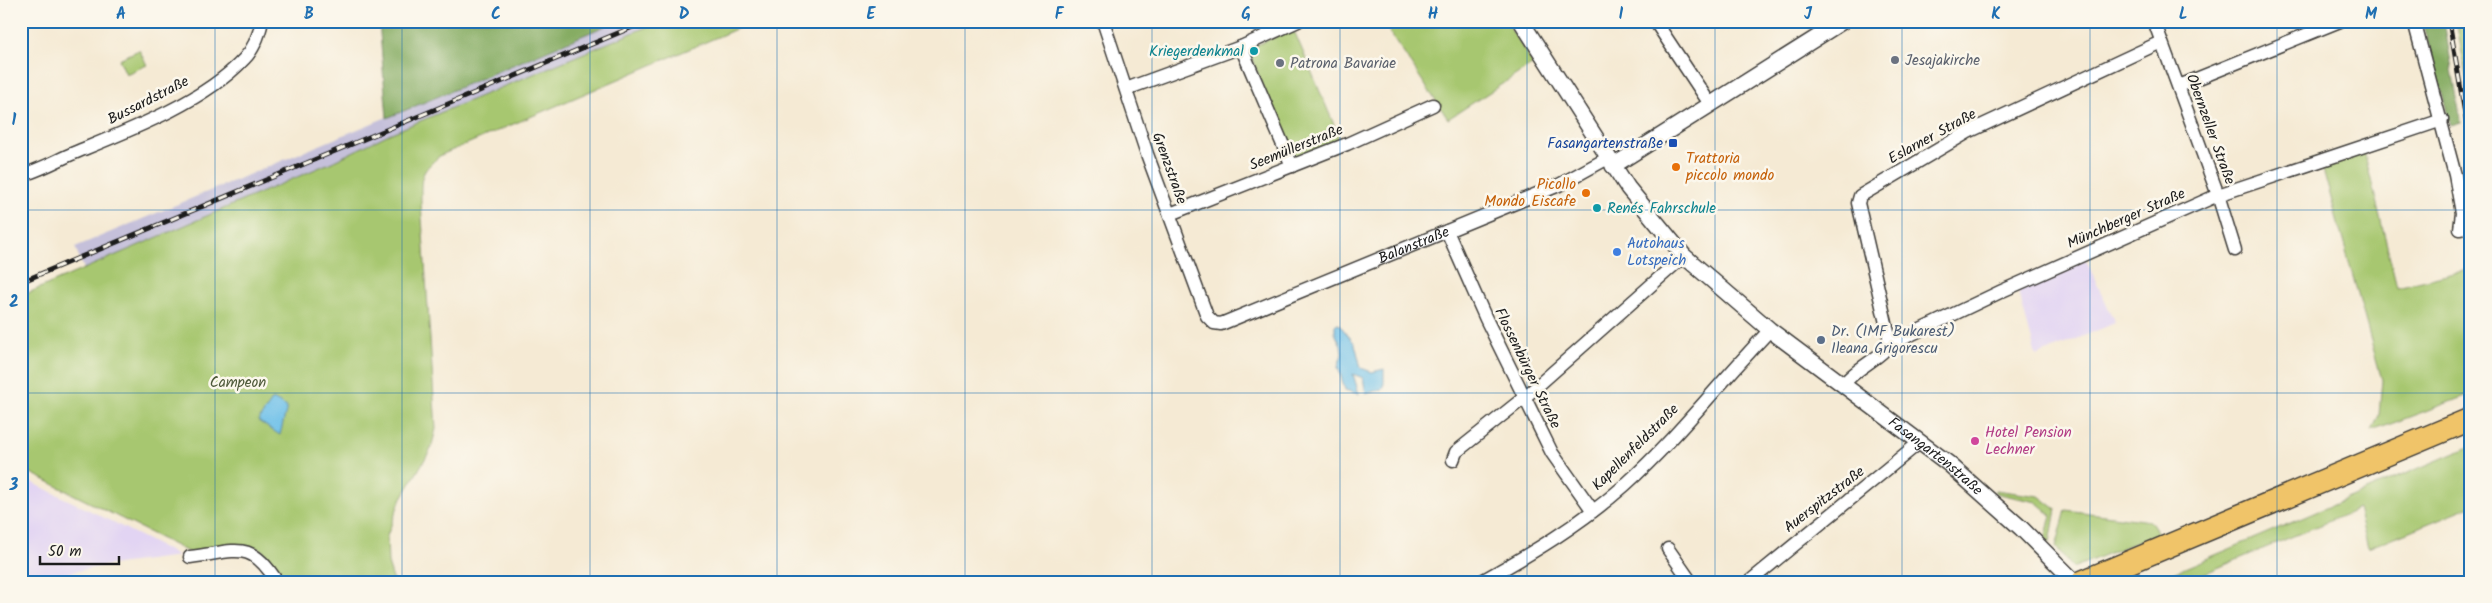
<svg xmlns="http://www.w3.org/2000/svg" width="2492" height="603" font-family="Kalam,sans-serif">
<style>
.built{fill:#e2d4f3}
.industrial{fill:#c5c0da}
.green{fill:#a7c76f;stroke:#627246}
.forest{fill:#85ac62;stroke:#50643f}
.water{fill:#6dc0e9;stroke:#446e82}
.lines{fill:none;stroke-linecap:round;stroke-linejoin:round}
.minor-casing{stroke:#3d3b38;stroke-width:15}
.tertiary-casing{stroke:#3d3b38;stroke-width:18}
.motorway-casing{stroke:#3d3b38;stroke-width:25}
.minor{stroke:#fff;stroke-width:12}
.tertiary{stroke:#fff;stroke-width:15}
.motorway{stroke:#f0c469;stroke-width:22}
.rail-casing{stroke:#1c1c1c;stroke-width:5}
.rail{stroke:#fbf7ec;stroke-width:3;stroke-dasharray:9;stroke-linecap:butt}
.grid{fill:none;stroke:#1f6fb2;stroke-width:1;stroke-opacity:0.55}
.culture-dot{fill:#0f9aa8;stroke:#fbf7ec;stroke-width:2}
.worship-dot{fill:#6b7280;stroke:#fbf7ec;stroke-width:2}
.transit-dot{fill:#1a4fb4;stroke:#fbf7ec;stroke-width:2}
.food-dot{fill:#e8710a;stroke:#fbf7ec;stroke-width:2}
.shop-dot{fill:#3f7fe0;stroke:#fbf7ec;stroke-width:2}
.service-dot{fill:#5c6f8a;stroke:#fbf7ec;stroke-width:2}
.hotel-dot{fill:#d1479c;stroke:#fbf7ec;stroke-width:2}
.labels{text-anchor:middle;stroke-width:5;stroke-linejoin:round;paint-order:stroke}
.culture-label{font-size:15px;fill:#0d838f;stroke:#fbf7ec;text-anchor:end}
.worship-label{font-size:15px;fill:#5b616d;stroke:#fbf7ec;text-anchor:start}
.street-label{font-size:15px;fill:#1c1c1c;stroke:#fbf7ec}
.transit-label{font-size:15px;fill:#164399;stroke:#fbf7ec;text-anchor:end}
.food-label{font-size:15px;fill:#c56008;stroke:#fbf7ec;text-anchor:start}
.shop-label{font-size:15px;fill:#366cbe;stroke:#fbf7ec;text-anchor:start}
.service-label{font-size:15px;fill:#4e5e75;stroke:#fbf7ec;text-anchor:start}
.park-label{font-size:15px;fill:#4d5839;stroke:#fbf7ec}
.hotel-label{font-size:15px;fill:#b23c85;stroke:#fbf7ec;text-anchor:start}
.neatline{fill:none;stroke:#1f6fb2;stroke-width:2}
.grid-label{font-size:16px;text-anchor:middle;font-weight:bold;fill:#1f6fb2}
</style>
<rect width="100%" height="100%" fill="#fbf7ec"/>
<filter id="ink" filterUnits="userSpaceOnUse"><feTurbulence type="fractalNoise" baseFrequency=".02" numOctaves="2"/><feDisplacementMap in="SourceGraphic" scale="10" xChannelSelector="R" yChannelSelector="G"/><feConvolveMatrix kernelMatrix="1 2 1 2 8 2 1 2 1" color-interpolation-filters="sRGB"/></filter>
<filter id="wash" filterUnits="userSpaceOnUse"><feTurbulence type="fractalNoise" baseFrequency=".0096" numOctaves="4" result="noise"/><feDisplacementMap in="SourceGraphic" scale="20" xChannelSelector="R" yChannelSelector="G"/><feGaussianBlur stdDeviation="1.12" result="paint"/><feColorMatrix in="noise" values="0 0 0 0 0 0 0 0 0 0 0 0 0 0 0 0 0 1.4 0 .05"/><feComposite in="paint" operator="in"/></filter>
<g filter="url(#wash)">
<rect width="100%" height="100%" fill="#f5ead4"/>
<path class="built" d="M2086,260L2115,323L2036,356L2018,290Z
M21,477L95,513L179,556L103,566L21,582Z"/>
<path class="industrial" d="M617,21H661L389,134L332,162L84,269L75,247Z"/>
<path class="green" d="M661,21H755L441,155C419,173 421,176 421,203L436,429L431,449L400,501L387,536L388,563L394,582H285L271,559L260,549L248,546L232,547L190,553L21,468V296L332,162L389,134Z
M1382,21H1506L1533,64L1448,119Z
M2456,21H2471V103Z
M1288,31L1295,33L1338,134L1335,144L1299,160L1292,158L1248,49Z
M139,50L147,65L126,74L119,59Z
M2364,151L2397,287L2471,269V394L2372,431L2379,415L2382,380L2322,166Z
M2471,446V506L2368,548L2358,509L2184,582H2152Z
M1995,490L2039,496L2056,509L2050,543L2045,540L2051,515L2036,502L1995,493Z
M2066,510L2150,521L2158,533L2073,568L2056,547Z"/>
<path class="forest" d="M379,21H617L387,118Z
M2422,21H2444L2461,123L2451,126Z"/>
<path class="water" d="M1339,324L1355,344L1361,368L1372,372L1384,369V388L1366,394L1363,378L1353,374L1359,394L1345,390L1338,367L1342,354L1341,346L1335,333V325Z
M273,399L287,407L280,435L258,421Z"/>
</g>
<g filter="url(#ink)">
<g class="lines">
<g class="minor-casing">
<g id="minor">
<path id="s1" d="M1103,21L1147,154L1207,316L1214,323L1221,324L1559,185L1608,158"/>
<path d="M1655,21L1710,104"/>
<path d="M2154,21L2218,195L2235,250"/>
<path d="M2414,21L2455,175L2462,213L2460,229"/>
<path d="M1241,47L1292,166"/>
<path d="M2179,86L2340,21"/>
<path d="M1126,89L1241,47L1298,21"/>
<path d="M21,175C39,171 57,160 74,153C128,131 204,102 244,59C254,49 259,35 262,21"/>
<path d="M1170,214L1347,144L1433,105"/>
<path d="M1447,231L1486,319L1552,453L1593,511"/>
<path d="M1889,345V336L1858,203L1860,196L1968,132L2161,42"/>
<path d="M1843,385C1856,367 1880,359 1889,345L2002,291L2218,195L2442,120"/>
<path d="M1453,460L1456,452L1525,397L1684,256"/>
<path d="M1668,549L1691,582"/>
<path d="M190,557C235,552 250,538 277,582"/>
<path d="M1480,582C1531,554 1581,524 1625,485C1677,438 1721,381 1770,330"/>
<path d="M1749,582L1920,442"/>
</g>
</g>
<g class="tertiary-casing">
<g id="tertiary">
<path id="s2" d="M1521,21L1628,188L1684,256L1770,330L1949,464L2021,528L2075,582"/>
<path d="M1613,166L1843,21"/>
</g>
</g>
<g class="motorway-casing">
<path id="motorway" d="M2082,582L2471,419"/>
</g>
<use href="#minor" class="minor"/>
<use href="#tertiary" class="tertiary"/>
<use href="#motorway" class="motorway"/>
<g class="rail-casing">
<path id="rail" d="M2449,21L2471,148
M21,282L647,21"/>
</g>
<use href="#rail" class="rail"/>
</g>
</g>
<path class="grid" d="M215,21V582M402,21V582M590,21V582M777,21V582M965,21V582M1152,21V582M1340,21V582M1527,21V582M1715,21V582M1902,21V582M2090,21V582M2277,21V582M21,210H2471M21,393H2471"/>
<g class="culture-dot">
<circle cx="1254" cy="51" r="5"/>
<circle cx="1597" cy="208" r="5"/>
</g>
<g class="worship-dot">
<circle cx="1895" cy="60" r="5"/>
<circle cx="1280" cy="63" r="5"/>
</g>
<rect class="transit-dot" x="1668" y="138" width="10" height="10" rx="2.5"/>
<g class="food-dot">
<circle cx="1676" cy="167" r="5"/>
<circle cx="1586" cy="193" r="5"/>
</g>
<circle class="shop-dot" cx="1617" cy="252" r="5"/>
<circle class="service-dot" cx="1821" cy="340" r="5"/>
<circle class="hotel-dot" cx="1975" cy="441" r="5"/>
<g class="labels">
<g class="culture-label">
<text x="1244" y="56">Kriegerdenkmal</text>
<text x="1607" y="213" text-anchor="start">Renés Fahrschule</text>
</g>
<g class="worship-label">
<text x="1905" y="65">Jesajakirche</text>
<text x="1290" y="68">Patrona Bavariae</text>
</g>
<g class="street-label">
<text transform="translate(148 100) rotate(-27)" y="5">Bussardstraße</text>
<text transform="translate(2211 129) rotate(70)" y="5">Obernzeller Straße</text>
<text transform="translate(1932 136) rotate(-29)" y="5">Eslarner Straße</text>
<text transform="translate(1296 147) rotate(-22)" y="5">Seemüllerstraße</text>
<text transform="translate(1170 168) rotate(70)" y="5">Grenzstraße</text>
<text transform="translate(2126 218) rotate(-24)" y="5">Münchberger Straße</text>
<text dy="5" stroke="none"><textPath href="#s1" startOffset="538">Balanstraße</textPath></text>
<text transform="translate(1528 368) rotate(64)" y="5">Flossenbürger Straße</text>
<text transform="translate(1635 447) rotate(-45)" y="5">Kapellenfeldstraße</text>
<text dy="5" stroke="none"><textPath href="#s2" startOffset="608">Fasangartenstraße</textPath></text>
<text transform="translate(1824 499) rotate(-38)" y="5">Auerspitzstraße</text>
</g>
<g class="transit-label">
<text x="1663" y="148">Fasangartenstraße</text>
</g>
<g class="food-label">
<text x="1686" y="163">Trattoria<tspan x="1686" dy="17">piccolo mondo</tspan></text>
<text x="1576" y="189" text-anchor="end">Picollo<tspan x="1576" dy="17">Mondo Eiscafe</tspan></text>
</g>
<g class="shop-label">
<text x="1627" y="248">Autohaus<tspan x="1627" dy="17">Lotspeich</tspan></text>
</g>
<g class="service-label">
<text x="1831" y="336">Dr. (IMF Bukarest)<tspan x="1831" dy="17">Ileana Grigorescu</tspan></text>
</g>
<g class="park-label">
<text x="238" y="387">Campeon</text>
</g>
<g class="hotel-label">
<text x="1985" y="437">Hotel Pension<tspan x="1985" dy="17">Lechner</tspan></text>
</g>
</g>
<rect width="2492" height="603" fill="none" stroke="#fbf7ec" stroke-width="55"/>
<path d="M40 556v8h79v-8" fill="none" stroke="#1c1c1c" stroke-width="2.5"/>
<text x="48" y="556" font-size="15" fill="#1c1c1c" stroke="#fbf7ec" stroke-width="4" paint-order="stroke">50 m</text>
<rect x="28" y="28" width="2436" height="548" class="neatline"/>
<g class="grid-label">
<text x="121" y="19">A</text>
<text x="309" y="19">B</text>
<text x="496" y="19">C</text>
<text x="684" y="19">D</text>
<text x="871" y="19">E</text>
<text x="1059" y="19">F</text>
<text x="1246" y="19">G</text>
<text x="1433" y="19">H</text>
<text x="1621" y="19">I</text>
<text x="1808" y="19">J</text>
<text x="1996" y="19">K</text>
<text x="2183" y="19">L</text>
<text x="2371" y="19">M</text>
<text x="14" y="125">1</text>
<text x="14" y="307">2</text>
<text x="14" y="490">3</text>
</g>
</svg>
